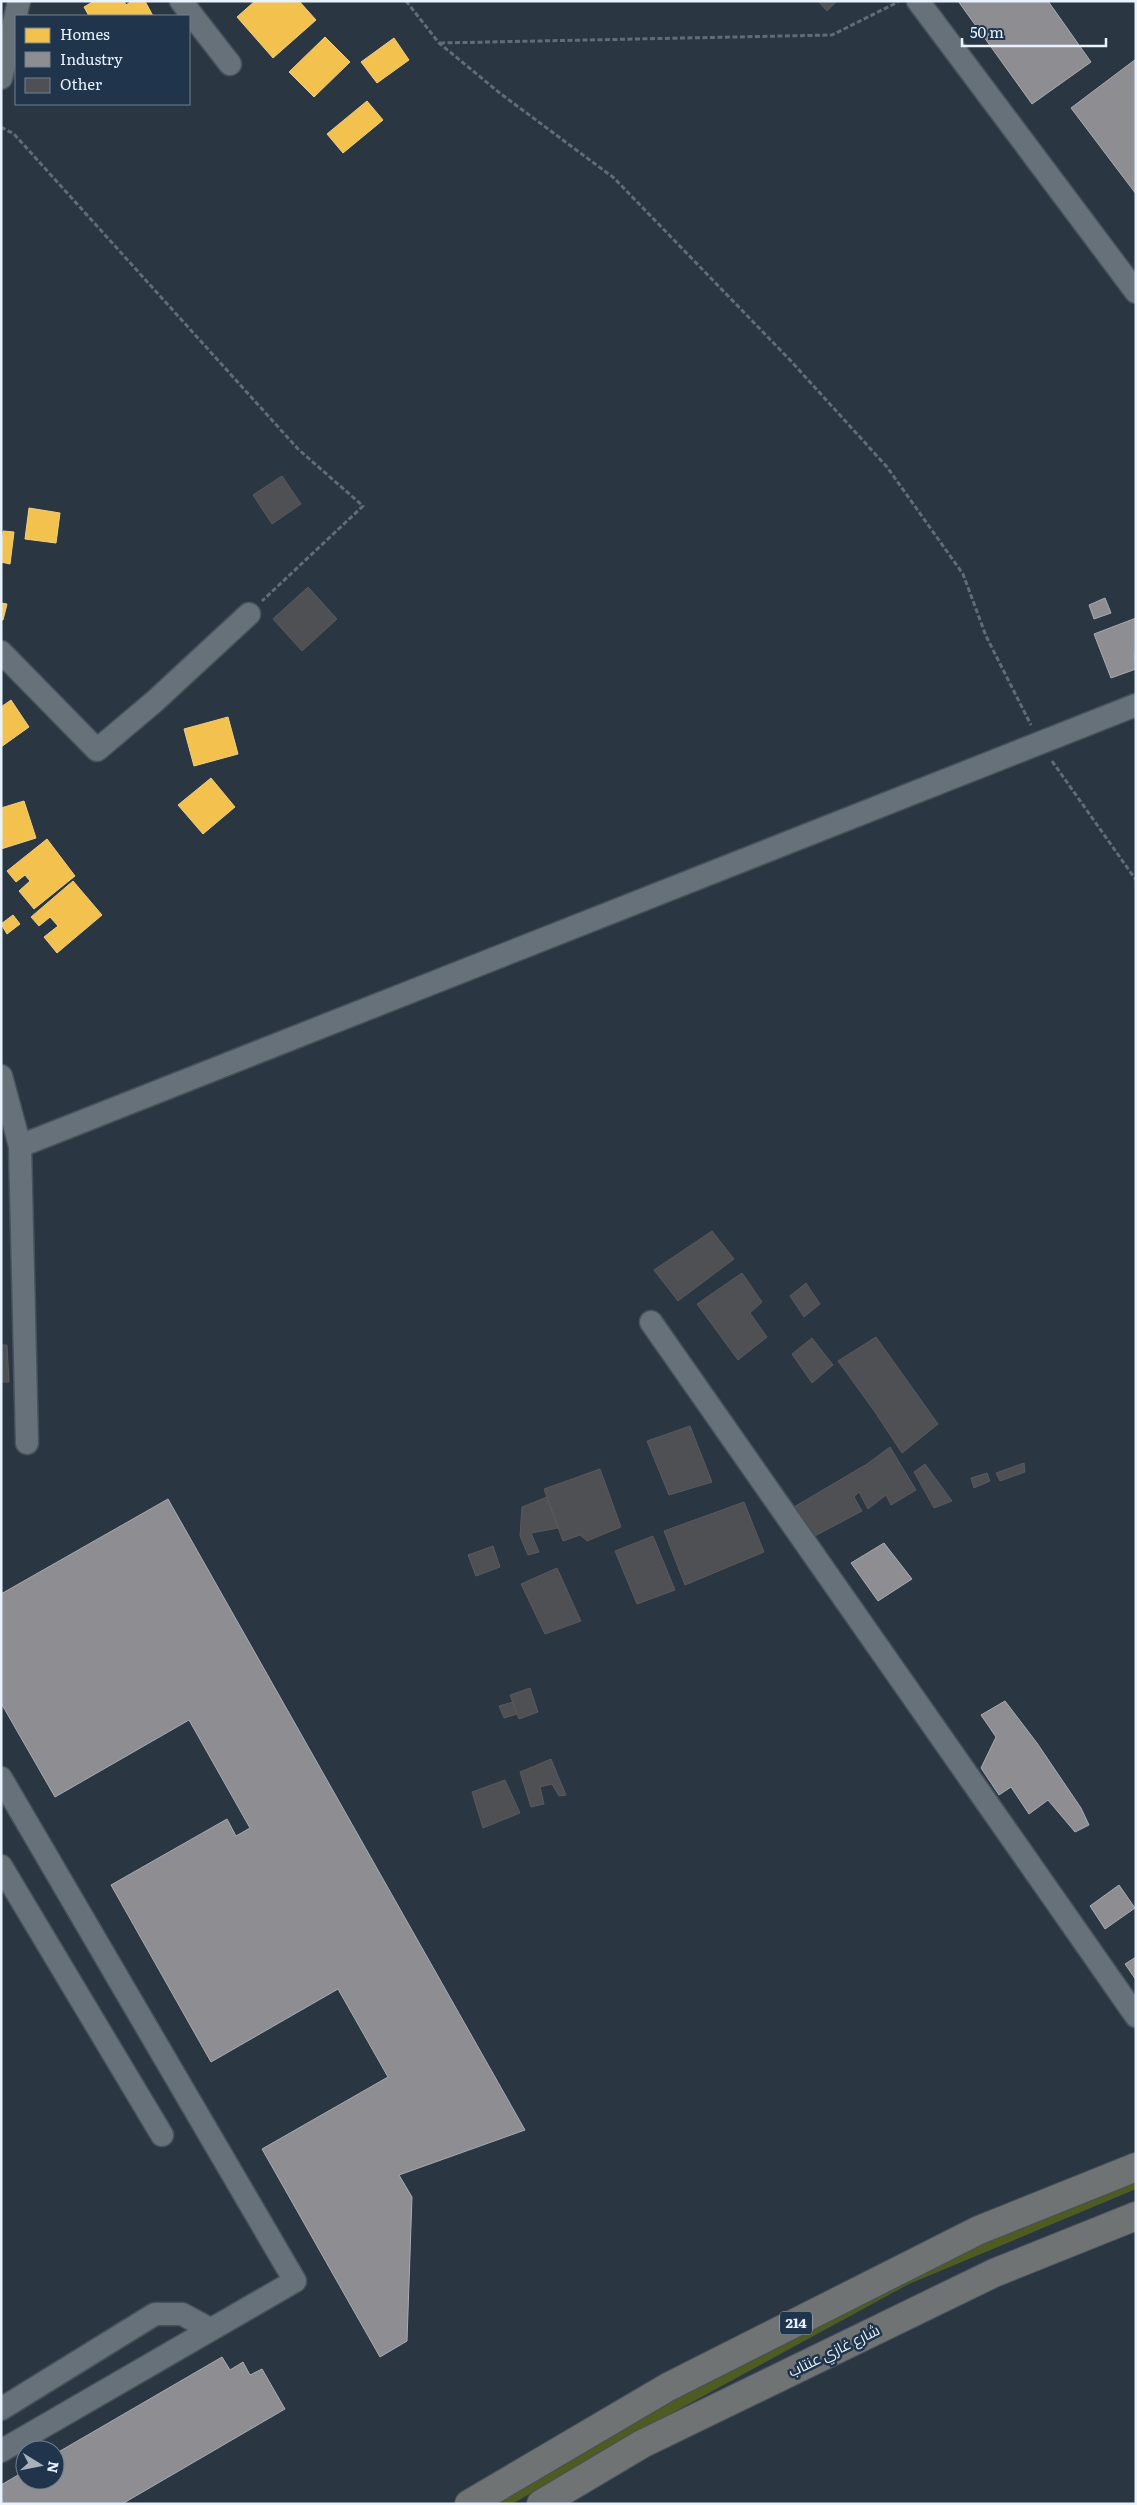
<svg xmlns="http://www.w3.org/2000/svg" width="1137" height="2505" font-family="Literata,Cairo,serif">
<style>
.green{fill:#4e5b21}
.homes{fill:#f2c14e;stroke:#efd083}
.industry{fill:#8d8d92;stroke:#a8acb3}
.building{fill:#4f5053;stroke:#5a5a5d}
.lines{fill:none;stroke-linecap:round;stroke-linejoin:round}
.street-casing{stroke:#47515b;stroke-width:25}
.highway-casing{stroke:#47515b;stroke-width:30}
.path{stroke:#626c75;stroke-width:3;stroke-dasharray:5 2.5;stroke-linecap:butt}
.street{stroke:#67717a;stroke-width:22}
.highway{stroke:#6f7373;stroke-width:28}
.labels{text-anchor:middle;stroke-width:5;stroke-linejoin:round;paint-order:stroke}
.shield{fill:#20354c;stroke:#acbac9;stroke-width:1}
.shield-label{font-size:14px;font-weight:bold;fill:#e8f3ff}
.street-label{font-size:15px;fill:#e8f3ff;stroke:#20354c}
</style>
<rect width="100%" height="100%" fill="#2a3642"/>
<path class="green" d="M1136,2179V2189L909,2284L685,2406L512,2504H490L666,2402L913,2271Z"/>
<path class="homes" d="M94,1H124L126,5L132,1H145L153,16H89L84,7Z
M255,1H299L316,20L273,58L237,17Z
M325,37L350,62L314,97L289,72Z
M394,38L409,60L377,83L361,62Z
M367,101L383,120L343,153L327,134Z
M29,508L60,513L56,543L25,539Z
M3,531L14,532L10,564L1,562Z
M1,603L7,604L3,620H1Z
M11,700L29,727L1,747V707Z
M228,717L238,754L194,766L184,729Z
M211,778L235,807L203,834L178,805Z
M24,801L36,838L1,849V808Z
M47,839L75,876L34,909L19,891L30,881L25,875L16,882L7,871Z
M73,881L102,915L57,953L44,937L58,926L50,917L39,926L31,917Z
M13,915L20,924L7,934L1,924Z"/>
<path class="industry" d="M958,1H1048L1091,62L1032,104Z
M1136,59V194L1071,108Z
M1105,598L1111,613L1094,619L1089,605Z
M1136,618V651L1134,652L1136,669L1111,678L1094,634Z
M168,1499L525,2130L399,2175L412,2197L407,2341L380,2357L262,2149L388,2077L338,1989L211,2062L111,1885L227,1819L236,1836L250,1828L189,1720L55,1797L1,1703V1594Z
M884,1543L912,1579L878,1601L851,1563Z
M1005,1701L1037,1743L1081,1808L1089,1825L1075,1832L1048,1800L1029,1814L1011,1787L999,1795L981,1768L996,1737L981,1715Z
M1119,1885L1135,1908L1105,1929L1090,1906Z
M1136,1957V1980L1125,1964Z
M222,2357L230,2370L243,2362L250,2375L262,2369L285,2409L122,2504H1V2485L25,2471V2480H55V2454Z"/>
<path class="building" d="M818,1H837L827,11Z
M282,476L301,504L272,524L253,495Z
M308,587L337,619L302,651L273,619Z
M712,1231L734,1259L678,1301L654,1270Z
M742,1273L762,1302L750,1313L767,1337L738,1360L697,1304Z
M806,1283L820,1304L804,1317L790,1296Z
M876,1337L938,1424L902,1453L875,1412L838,1361Z
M812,1338L833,1365L812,1383L792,1354Z
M1,1345H7L9,1382H1Z
M690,1426L712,1482L669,1495L647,1441Z
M890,1447L916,1490L891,1505L886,1495L868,1509L859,1492L854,1497L862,1511L813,1537L794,1507L867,1464Z
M1024,1463L1025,1472L1000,1481L996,1473Z
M925,1464L952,1501L934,1508L914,1472Z
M600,1469L621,1527L587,1541L580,1535L563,1541L544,1489Z
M987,1473L990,1481L974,1488L971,1478Z
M547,1497L558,1528L531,1533L539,1552L528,1555L520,1536L522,1507Z
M744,1502L764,1552L685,1585L664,1531Z
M653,1536L675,1590L637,1604L615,1551Z
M493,1546L500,1567L476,1576L468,1555Z
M557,1568L581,1621L545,1634L521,1584Z
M530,1688L538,1712L519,1719L510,1695Z
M513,1702L517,1714L504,1718L499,1706Z
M551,1759L566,1795L559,1796L552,1784L540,1787L544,1804L531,1807L520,1772Z
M505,1780L520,1813L483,1828L472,1792Z"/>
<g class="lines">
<g class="street-casing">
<path id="street" d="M181,1L230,64
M918,1L1136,292
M1,78L19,1
M1,652L97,750L155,701L249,614
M1,1076L20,1146L27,1443
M20,1146L1136,705
M651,1322L1136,2016
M1,1778L295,2281L1,2451
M1,1866L162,2135
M1,2409L155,2314H182L210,2329"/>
</g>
<g class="highway-casing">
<path id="highway" d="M469,2504L668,2387L979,2230L1136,2167
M541,2504L642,2444L994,2273L1136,2216"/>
</g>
<path class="path" d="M406,1L439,43L501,94L614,178L790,360L887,467L963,574L986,636L1031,725
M440,43L832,35L898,2
M1,127L14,134L298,449L363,506L262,601
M1052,761L1136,880"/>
<use href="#street" class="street"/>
<use href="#highway" class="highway"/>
</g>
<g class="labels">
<rect class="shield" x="780" y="2311.5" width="32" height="23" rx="4"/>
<g class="shield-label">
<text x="796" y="2328">214</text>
</g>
<g class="street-label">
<text transform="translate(834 2351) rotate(-26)" y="5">شارع غازي عنتاب</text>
</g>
</g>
<rect width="1137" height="2505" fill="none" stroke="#e8f3ff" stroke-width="5"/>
<rect x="15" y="15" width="175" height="90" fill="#20354c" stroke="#708194"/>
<rect x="25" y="28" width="25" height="15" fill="#f2c14e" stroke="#708194"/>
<text x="60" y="40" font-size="15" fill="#e8f3ff">Homes</text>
<rect x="25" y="52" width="25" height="15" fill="#8d8d92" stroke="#708194"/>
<text x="60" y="65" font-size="15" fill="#e8f3ff">Industry</text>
<rect x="25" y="78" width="25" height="15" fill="#4f5053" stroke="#708194"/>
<text x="60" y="90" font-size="15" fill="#e8f3ff">Other</text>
<g transform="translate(40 2465) rotate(100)"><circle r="24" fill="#20354c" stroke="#708194"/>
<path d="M0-4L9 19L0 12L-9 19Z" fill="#a6b1bd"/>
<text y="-8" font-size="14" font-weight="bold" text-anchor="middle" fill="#e8f3ff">N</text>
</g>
<path d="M962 38v8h144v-8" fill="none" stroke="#e8f3ff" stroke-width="2.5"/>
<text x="970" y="38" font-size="15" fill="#e8f3ff" stroke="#20354c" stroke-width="4" paint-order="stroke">50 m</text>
</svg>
